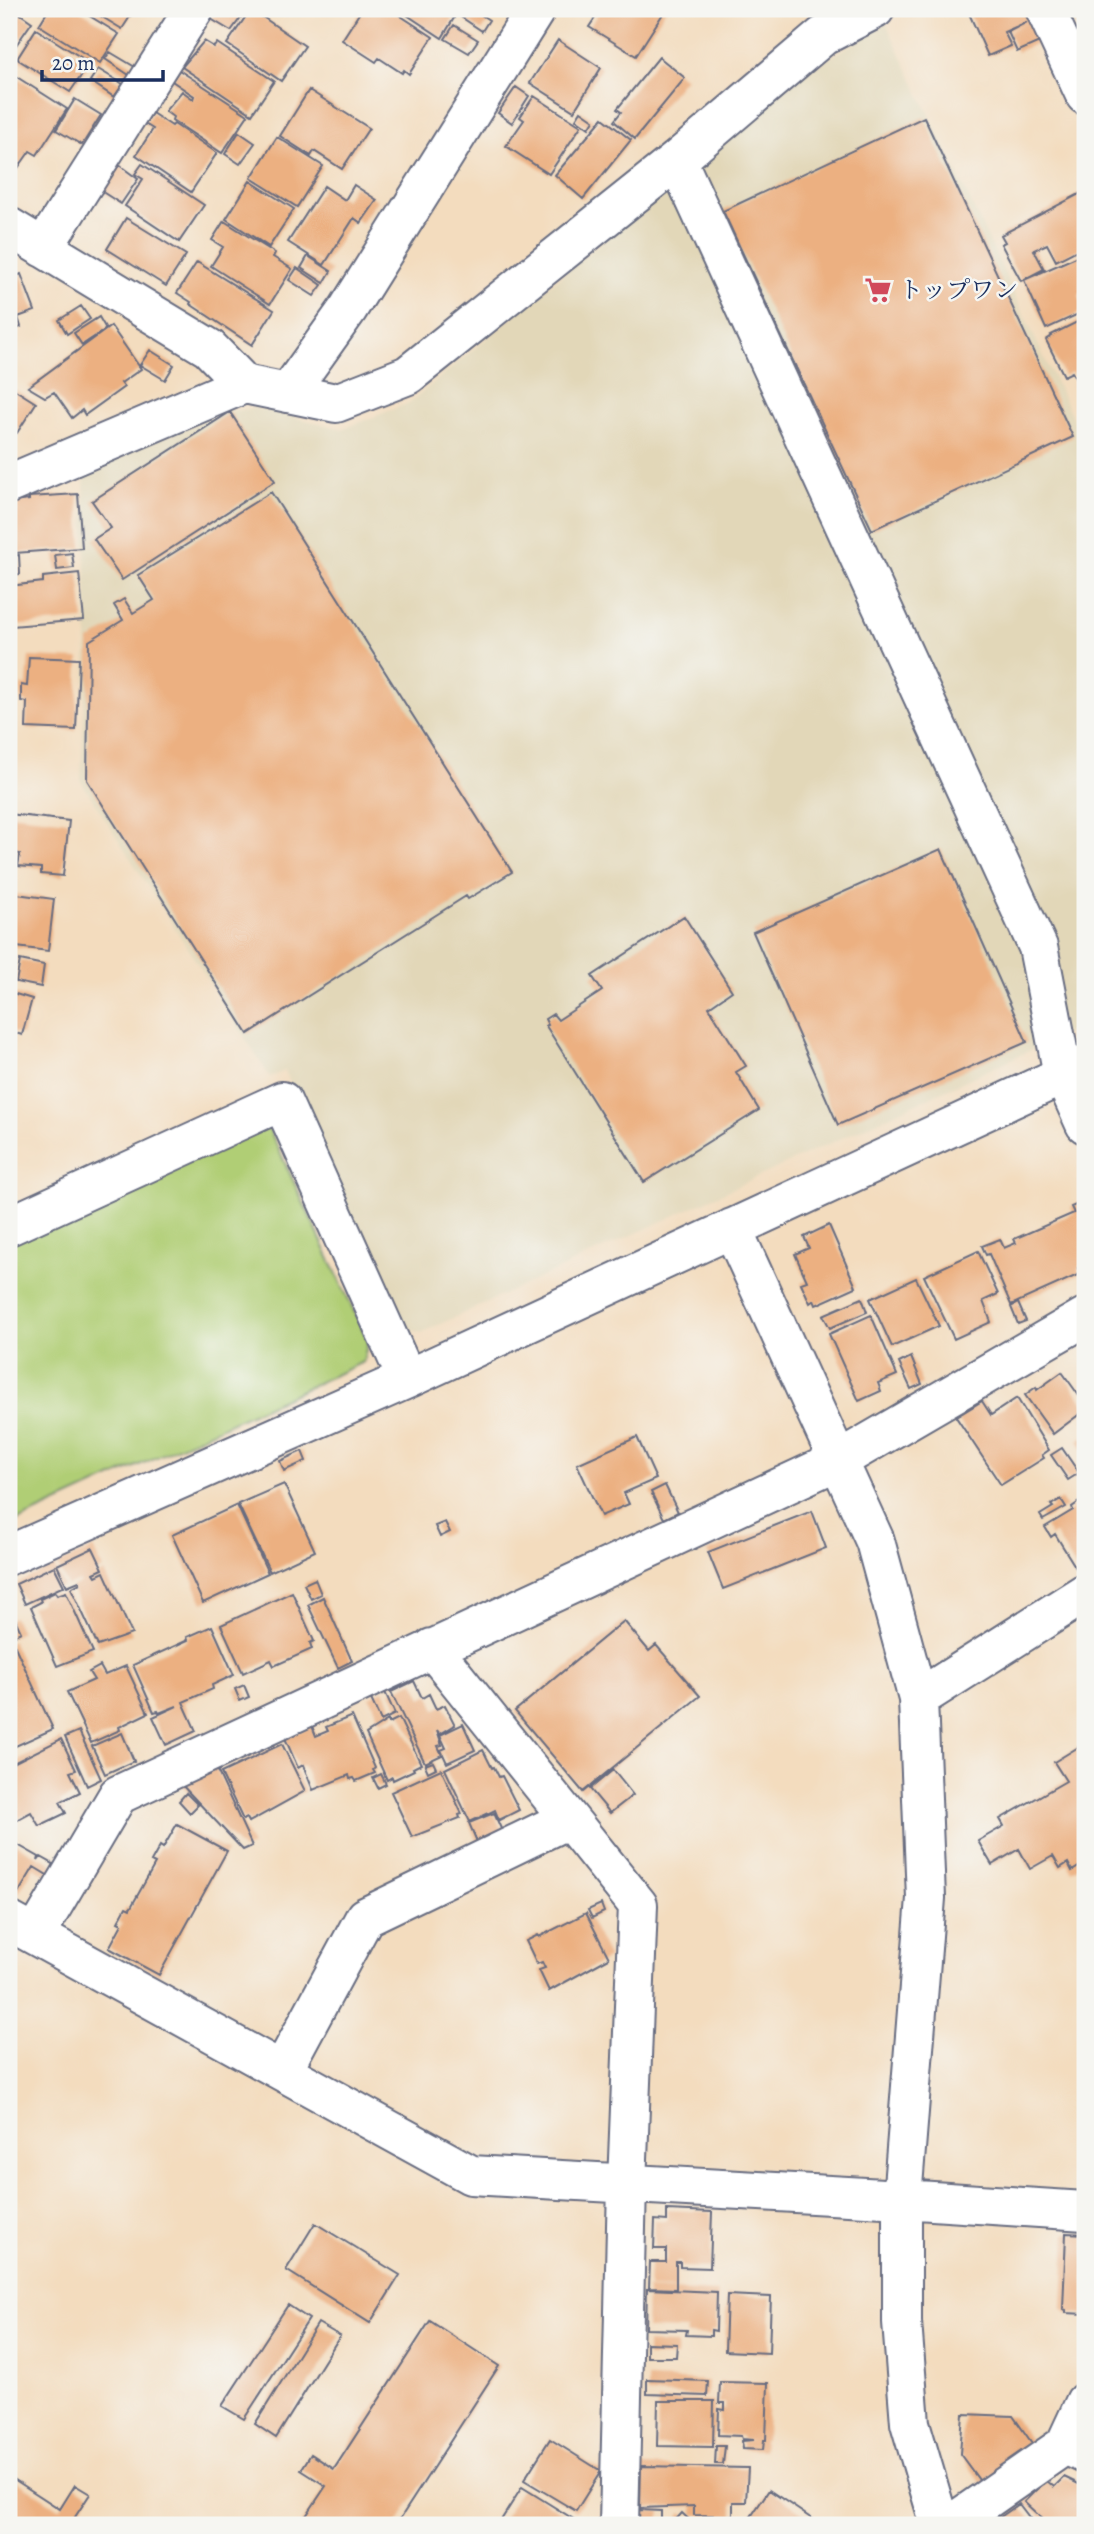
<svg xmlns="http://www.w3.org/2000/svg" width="1094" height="2534" font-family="Alegreya,'Noto Serif JP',serif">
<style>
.built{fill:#e2d7b8}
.green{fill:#b0ce74;stroke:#667e69;stroke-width:2}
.building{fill:#ecb081}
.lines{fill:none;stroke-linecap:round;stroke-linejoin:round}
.minor-casing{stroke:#676c80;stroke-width:42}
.minor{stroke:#fff;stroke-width:38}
.labels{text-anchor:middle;stroke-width:5;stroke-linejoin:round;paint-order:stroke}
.poi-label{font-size:24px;fill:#1b2f5e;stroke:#f6f6f2;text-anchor:start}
</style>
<rect width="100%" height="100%" fill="#f6f6f2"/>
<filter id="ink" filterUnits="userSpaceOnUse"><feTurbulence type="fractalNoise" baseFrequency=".0143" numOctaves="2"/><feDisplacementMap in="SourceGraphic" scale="14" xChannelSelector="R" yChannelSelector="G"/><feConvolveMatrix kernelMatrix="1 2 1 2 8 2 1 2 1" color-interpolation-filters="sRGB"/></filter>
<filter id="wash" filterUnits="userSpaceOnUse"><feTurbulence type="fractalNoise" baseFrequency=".00686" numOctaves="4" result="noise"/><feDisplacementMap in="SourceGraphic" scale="28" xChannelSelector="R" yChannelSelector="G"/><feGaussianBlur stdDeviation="1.57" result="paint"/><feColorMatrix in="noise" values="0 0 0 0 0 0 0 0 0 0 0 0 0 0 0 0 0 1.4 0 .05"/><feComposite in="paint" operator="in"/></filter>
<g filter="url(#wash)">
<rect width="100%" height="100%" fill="#f3dcbe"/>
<path class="built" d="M886,23L1085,444V1025L421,1333L402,1327L285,1071L270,1077L81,781L87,636L84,470L224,412L255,408L343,429L409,403L800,76Z"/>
<path class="green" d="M265,1120L368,1341L363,1362L9,1525V1239Z"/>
<g id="blocks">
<path class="building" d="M9,9H13L32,22L14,48L9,45Z
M49,9H78L119,34L100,63L39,25Z
M89,9H135L122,29Z
M218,9H247L231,31L211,19Z
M251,9L305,46L281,81L227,44Z
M362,9H390L433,37L409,74L404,70L402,73L379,58L376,62L342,40Z
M398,9H440L454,18L442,38Z
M466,9H472L489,20L482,31L461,17Z
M601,9H666L636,56L589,27Z
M967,9H1030L1044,40L1017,52L1008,32L1027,22L1004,32L1011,46L988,56Z
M454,25L478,40L469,53L445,39Z
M36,29L90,63L70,92L17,59Z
M558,40L601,68L574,111L530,83Z
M204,41L214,47L217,43L274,81L252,114L182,67Z
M110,52L135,67L129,75L105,59Z
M659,57L685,78L635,139L614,121L621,112L617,109Z
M98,69L123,84L114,97L90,81Z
M179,70L248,115L222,153L172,120L173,117L165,111L182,91L193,99L194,96L172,81Z
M9,72L67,109L37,155L30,151L18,168L9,163Z
M516,87L529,96L512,123L498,113Z
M309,90L369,128L342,169L314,151L311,156L280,136Z
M534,96L581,126L549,174L506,146L524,120L520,117Z
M75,99L101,115L82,145L56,130Z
M581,111L594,120L589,128L576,119Z
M152,113L172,126L174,124L217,153L191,192L136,155L153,129L145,124Z
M924,117L1073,437L872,530L723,211Z
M603,118L631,140L583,199L555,175Z
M239,132L255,143L240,164L225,154Z
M277,137L323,166L297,207L251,178Z
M142,164L204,205L179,242L125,206L143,179L135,174Z
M119,165L138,179L121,204L101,191Z
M250,181L294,209L269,247L226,219Z
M354,185L377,200L361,223L354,218L324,265L288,242L324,186L345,200Z
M1083,192L1085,246L1056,261L1047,244L1034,250L1044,269L1021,281L1001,244L1005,242L1001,235Z
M126,218L186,255L166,286L107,249Z
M224,221L275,253L273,257L292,269L270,304L211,266L223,247L212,240Z
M1085,253V292L1079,295L1085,311L1046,329L1024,280Z
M308,256L331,271L324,283L301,268Z
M197,262L274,310L252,345L190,304L191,302L177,293Z
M9,266L14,277L21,274L35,311L18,317L21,327L9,332Z
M297,268L322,285L314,296L289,280Z
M81,306L90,319L67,334L59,320Z
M99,317L106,329L82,345L74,333Z
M1085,318V377L1077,381L1072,372L1064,376L1046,340L1052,336L1051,335Z
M111,326L141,369L121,383L124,387L85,415L82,410L72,418L54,392L45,397L28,387Z
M150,350L174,365L165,380L140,365Z
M9,386L36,403L17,433L9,428Z
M230,412L275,481L122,580L94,539L111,528L92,501Z
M271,492L512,872L468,899L466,896L248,1034L87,780L89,641L123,620L114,605L124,599L133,613L154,600L138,575Z
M78,494L82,548L15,553L12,502L29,500V497Z
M72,553L74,568L57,570L55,555Z
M19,555L20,574L9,575V556Z
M79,573L84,620L12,626L11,617L9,618V586L43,582V577Z
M29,657L79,659L76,730L26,728L27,702L21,701V685L27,686Z
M9,814L69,821L63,876L41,874V868L18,866L20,854L9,852Z
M941,849L1027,1042L838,1125L753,932Z
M9,893L54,899L48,951L9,946Z
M684,916L732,991L709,1007L746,1066L736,1072L759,1110L644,1182L546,1026L548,1025L545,1019L553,1014L558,1020L602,991L592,976Z
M20,960L44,965L41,987L16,982Z
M9,992L32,999L22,1035L9,1031Z
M1085,1201V1265L1078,1268L1080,1274L1011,1305L989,1254L986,1255L982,1246L1000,1239L1004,1248L1016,1243L1014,1239L1074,1213L1071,1207Z
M829,1225L856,1287L816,1305L814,1300L810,1303L801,1283L807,1281L795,1254L809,1248L804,1237Z
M978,1251L998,1294L983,1301L991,1322L954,1339L924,1276Z
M916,1278L939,1326L892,1347L870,1299Z
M862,1298L867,1312L830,1328L823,1315Z
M1018,1303L1026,1321L1018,1324L1011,1307Z
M871,1315L897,1375L878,1383L881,1391L859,1401L829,1334Z
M911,1357L922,1384L911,1389L899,1363Z
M1062,1372L1085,1404V1410L1053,1434L1025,1395L1036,1387L1037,1390Z
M1017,1398L1049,1450L1042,1455L1044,1458L1001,1485L956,1417L982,1401L991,1415Z
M1085,1436V1452L1078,1440Z
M637,1437L656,1479L624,1493L629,1504L601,1516L577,1464Z
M1062,1448L1079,1473L1068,1480L1051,1455Z
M302,1451L306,1461L284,1471L280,1461Z
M284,1484L315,1551L270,1572L238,1504Z
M665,1485L678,1512L664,1519L651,1492Z
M1085,1498V1566L1078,1571L1055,1534L1051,1537L1045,1527L1073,1510L1072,1507Z
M1061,1499L1066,1507L1043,1520L1040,1515L1053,1507L1051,1505Z
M237,1505L268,1573L203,1603L172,1535Z
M812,1511L826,1548L723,1589L708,1552Z
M445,1522L450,1532L440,1537L435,1526Z
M93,1548L103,1569L94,1573L96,1576L104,1572L132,1634L98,1646L71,1588L80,1583L79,1581L67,1586L57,1565Z
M54,1566L64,1586L25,1604L16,1584Z
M315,1579L321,1594L311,1599L304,1584Z
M55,1592L57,1595L66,1592L93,1652L57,1666L31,1607L41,1602L40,1599Z
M292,1592L314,1641L310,1643L312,1649L274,1666L271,1660L243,1673L221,1625Z
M323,1597L352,1661L338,1668L308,1605Z
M14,1617L21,1632L9,1638V1619Z
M624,1621L649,1651L656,1645L700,1696L583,1792L515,1711Z
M212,1626L234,1675L212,1685L213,1689L183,1702L196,1731L166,1745L153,1717L177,1706L159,1713L158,1711L154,1712L133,1665L188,1640L187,1637Z
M12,1640L53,1729L9,1749V1642Z
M100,1666L105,1675L126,1666L148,1713L119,1727L120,1730L91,1743L67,1692L94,1680L89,1672Z
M414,1681L422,1698L429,1694L436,1709L445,1705L455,1725L440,1734L437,1730L442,1745L438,1746L442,1755L425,1763L391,1692Z
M244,1685L249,1697L240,1701L235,1689Z
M384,1690L395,1714L381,1721L370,1697Z
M352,1716L375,1768L373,1770L375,1773L356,1781L354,1778L350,1779L349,1775L313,1790L303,1765L298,1768L285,1738L312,1726L316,1736L328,1731L326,1727Z
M399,1718L421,1764L413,1768L414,1770L393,1780L392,1777L387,1780L366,1734L388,1720L389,1723Z
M463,1724L475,1750L447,1763L441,1750L446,1748L440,1735Z
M79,1731L101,1779L87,1786L65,1737Z
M122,1733L134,1761L105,1774L92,1746Z
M61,1739L76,1770L70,1772L80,1792L60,1802L66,1813L39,1826L31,1812L9,1824V1765Z
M1085,1743V1863L1072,1871L1068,1863L1060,1868L1053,1856L1030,1869L1019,1849L992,1865L978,1841L1004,1826L1000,1819L1066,1781L1054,1762Z
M282,1744L305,1791L249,1822L247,1818L243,1820L221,1773Z
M483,1750L492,1768L494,1767L499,1777L502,1776L519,1810L499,1820L495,1810L470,1822L445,1769Z
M433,1762L436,1768L428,1772L425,1765Z
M216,1768L252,1846L243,1850L180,1783Z
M441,1769L462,1814L459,1815L460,1818L412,1837L391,1792Z
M613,1770L633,1795L610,1813L590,1789Z
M381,1774L386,1784L378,1788L373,1778Z
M186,1793L198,1805L190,1813L179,1801Z
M494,1813L502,1831L477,1842L469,1823Z
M177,1824L227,1851L159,1975L109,1948L122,1924L118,1922L126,1907L130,1909L155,1864L151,1862L160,1846L163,1848Z
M9,1840L39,1857L38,1861L41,1857L55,1865L49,1876L34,1867L16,1897L9,1893Z
M601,1904L604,1912L592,1918L588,1910Z
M586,1913L609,1958L549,1991L539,1970L545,1968L542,1962L537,1964L526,1941L538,1935L539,1937Z
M667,2210L712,2212L710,2268L680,2267V2262H676V2289L649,2288L650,2262H666V2249H654L655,2220L667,2221Z
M315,2223L400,2275L370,2323L286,2270Z
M1066,2233L1085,2234V2314L1066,2313V2310L1063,2309Z
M647,2289L717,2292L716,2331L711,2330V2336L686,2335L687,2330L646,2329Z
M727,2295L771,2297L769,2353L725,2351Z
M288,2305L309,2319L244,2419L222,2406Z
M430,2321L499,2366L396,2525H300L326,2486L301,2470L311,2454L334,2469Z
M318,2323L340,2336L276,2438L255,2424Z
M647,2343L677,2344L676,2357H647Z
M647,2379L708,2381L707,2396L647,2394Z
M720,2382L768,2383L766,2440H764L763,2450L743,2449L742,2441L754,2440L742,2439L741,2436L718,2435L719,2409L725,2410V2403H719Z
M658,2401H714L713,2447L657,2446Z
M963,2414L1013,2416L1034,2446L982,2484L960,2454Z
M550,2439L601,2471L576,2511L524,2480Z
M716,2446H725L723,2464H715Z
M641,2466L748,2468L746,2502H733V2516L694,2515V2506L640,2508Z
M9,2476L60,2509L75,2485L90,2494L75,2517L87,2525H9Z
M1064,2477L1085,2487V2519L1079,2525H1049L1024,2502L1046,2480L1054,2487Z
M522,2487L583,2525H498Z
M769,2490L821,2525H754L748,2521Z
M1019,2504L1035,2525H989Z
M639,2510L661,2511V2525H639Z
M682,2513L695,2525H671Z"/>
</g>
</g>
<g filter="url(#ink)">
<use href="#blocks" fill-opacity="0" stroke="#676c80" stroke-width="2"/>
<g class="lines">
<g class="minor-casing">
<path id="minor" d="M1045,9L1085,95
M677,160L1038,947L1063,1075L1085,1124
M9,227L209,348L244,384
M43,248L194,9
M288,393L348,309L536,9
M9,484L244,384L336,403L408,375L677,160L823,36L875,9
M9,1226L282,1101L407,1379
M732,1228L875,1541L918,1699L926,1898L902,2199V2322L910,2423L940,2525
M9,1555L407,1379L1085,1065
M432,1648L638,1905L627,2184L619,2525
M918,1699L1085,1593
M9,1921L471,2175L902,2199L1085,2211
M36,1934L118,1795L839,1460L1085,1317
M282,2071L365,1917L568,1819
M1085,2402L1065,2445L1085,2454
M950,2525L1065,2445"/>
</g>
<use href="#minor" class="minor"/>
</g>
</g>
<defs>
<g id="supermarket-bare" transform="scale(2.1)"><path d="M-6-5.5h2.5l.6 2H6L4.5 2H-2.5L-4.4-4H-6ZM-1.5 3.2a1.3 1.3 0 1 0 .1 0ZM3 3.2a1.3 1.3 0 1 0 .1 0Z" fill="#d1495b" stroke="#f6f6f2" stroke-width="2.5" paint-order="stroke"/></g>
</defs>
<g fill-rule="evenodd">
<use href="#supermarket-bare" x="878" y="290"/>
</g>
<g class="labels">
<g class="poi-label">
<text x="899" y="298">トップワン</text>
</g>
</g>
<rect width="1094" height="2534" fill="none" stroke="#f6f6f2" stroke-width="35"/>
<path d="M42 70v10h121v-10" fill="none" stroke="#1b2f5e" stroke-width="3.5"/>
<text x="52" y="70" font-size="21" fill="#1b2f5e" stroke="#f6f6f2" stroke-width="5" paint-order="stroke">20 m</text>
</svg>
